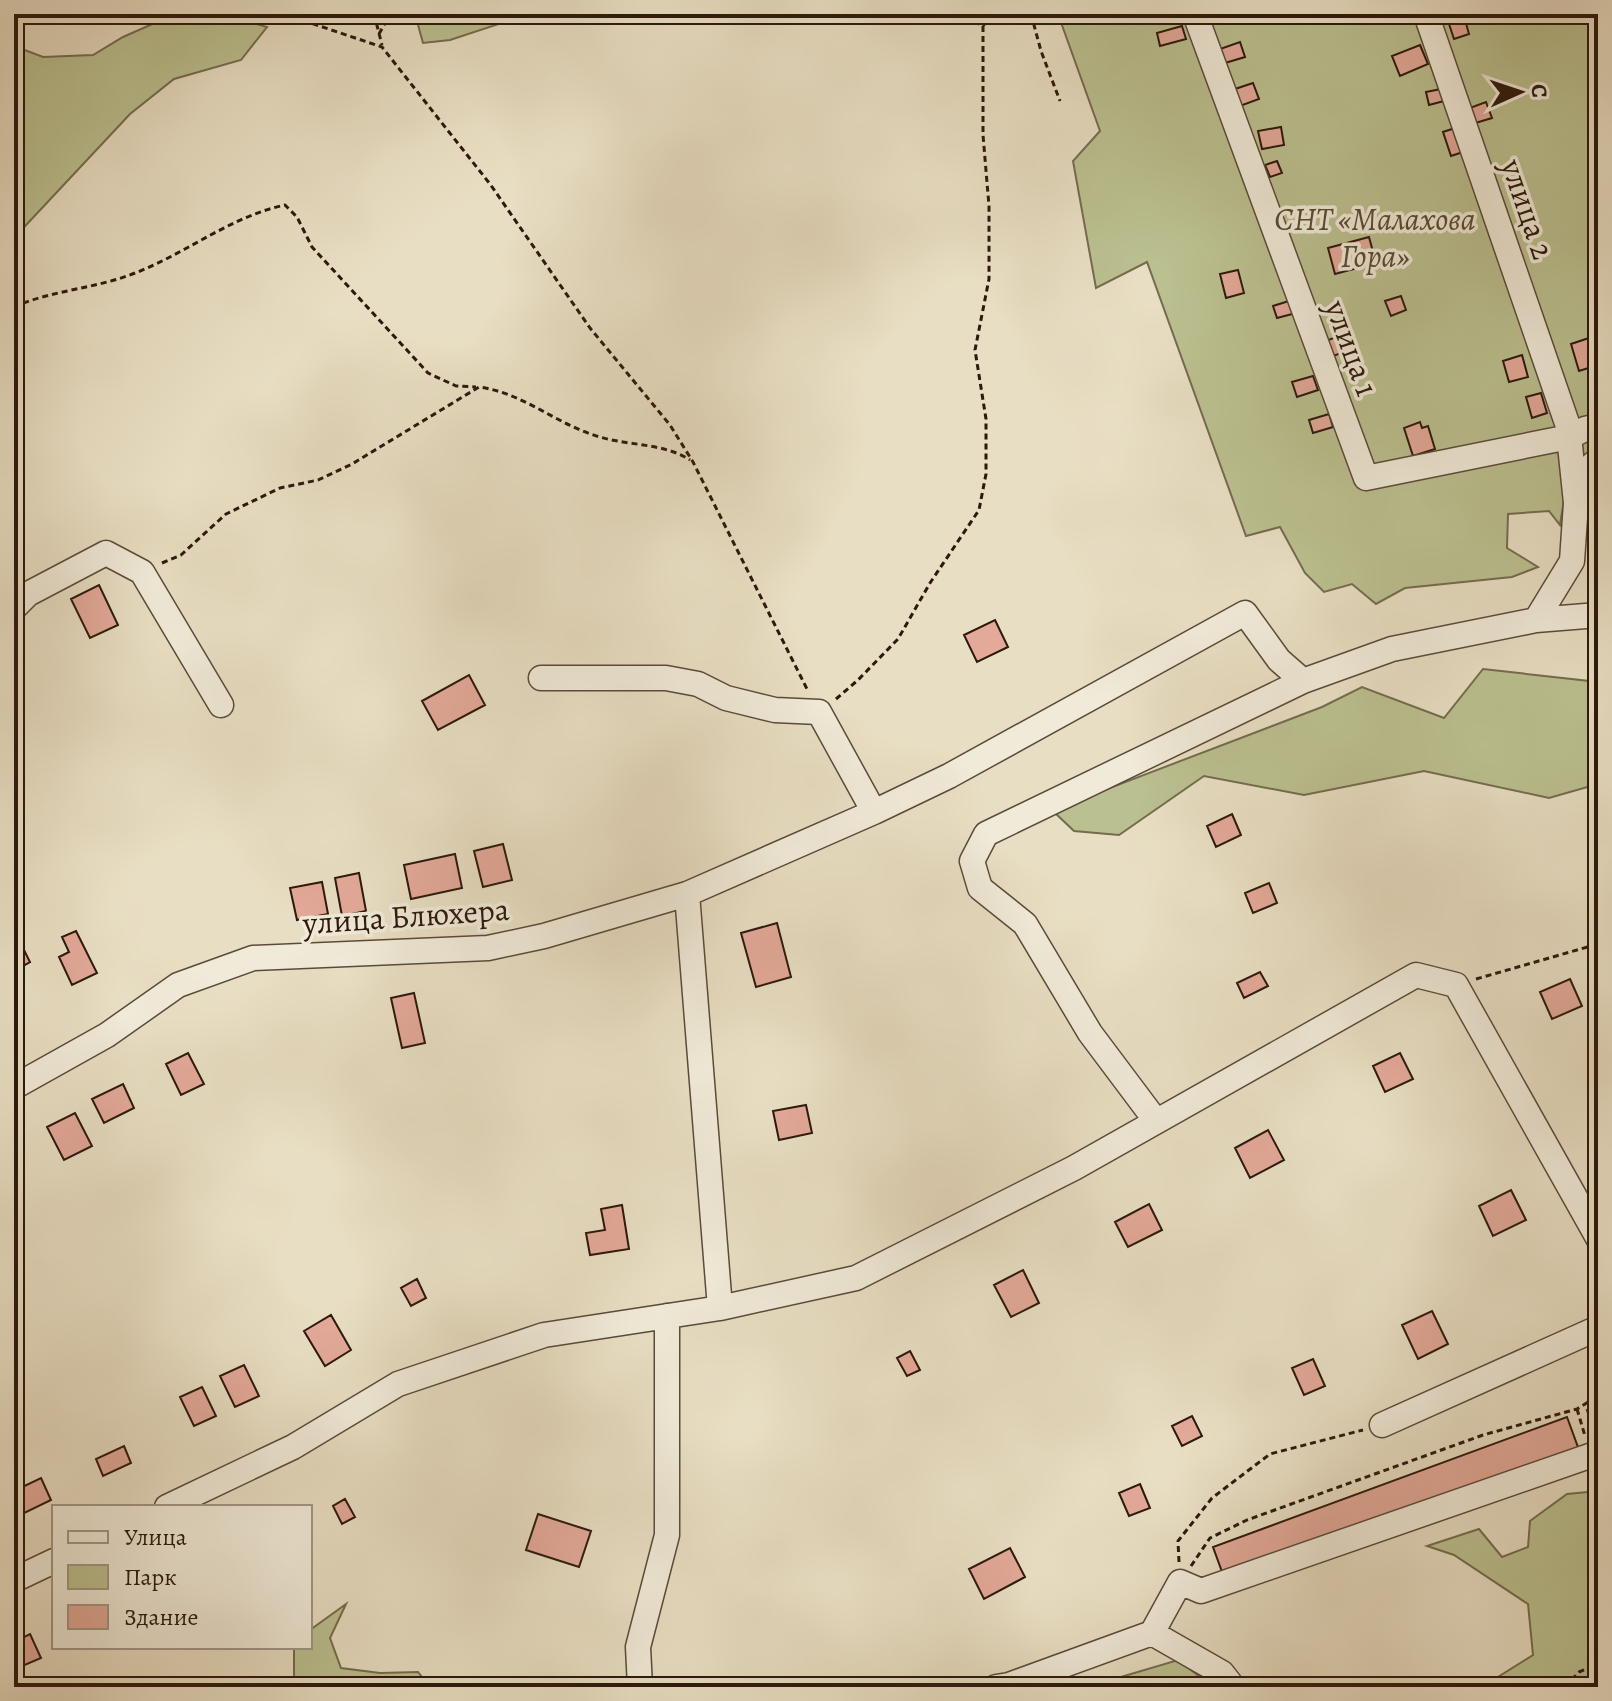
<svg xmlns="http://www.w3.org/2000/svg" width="1612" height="1701" font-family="Alegreya,serif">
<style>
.green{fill:#bbc090;stroke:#746c4e;stroke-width:2}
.building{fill:#e3a999;stroke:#2c180c;stroke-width:2}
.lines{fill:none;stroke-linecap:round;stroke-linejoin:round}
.minor-casing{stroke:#5b4a3a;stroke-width:27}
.path{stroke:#2c180c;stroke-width:3;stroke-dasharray:6 4;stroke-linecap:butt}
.minor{stroke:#f0ead8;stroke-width:24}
.labels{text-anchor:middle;stroke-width:7;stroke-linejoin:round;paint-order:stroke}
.street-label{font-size:32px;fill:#2c180c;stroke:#f0ead8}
.park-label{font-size:32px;font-style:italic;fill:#574a34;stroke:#f0ead8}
</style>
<rect width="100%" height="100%" fill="#e8dec3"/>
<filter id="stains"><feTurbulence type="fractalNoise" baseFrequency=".0025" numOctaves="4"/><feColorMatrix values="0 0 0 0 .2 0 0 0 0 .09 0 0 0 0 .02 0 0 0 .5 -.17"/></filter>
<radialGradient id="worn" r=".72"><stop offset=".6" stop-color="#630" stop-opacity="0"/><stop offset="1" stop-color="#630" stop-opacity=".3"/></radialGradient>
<path class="green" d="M175,14H222L267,27L241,60L174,79L130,114L14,238V46L43,57L93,55L123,37Z
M415,14H529L450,40L423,43Z
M1058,14H1598V440L1595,442L1598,449L1564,500L1560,525L1549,511L1508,514L1507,548L1538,567L1512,577L1405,588L1376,604L1352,584L1324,592L1305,573L1280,527L1246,536L1147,262L1096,288L1073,161L1100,131Z
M1483,669L1598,682V784L1549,798L1424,771L1304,795L1204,776L1119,835L1074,831L1052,810L1322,707L1362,687L1444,718Z
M1598,1491V1687H1482L1533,1655L1528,1604L1454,1555L1427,1546L1479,1529L1502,1557L1528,1547L1530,1521L1567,1494Z
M346,1604L330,1638L341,1668L380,1673L418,1672L430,1687H294V1647H310V1630Z
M1178,1660L1213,1687H1087Z"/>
<path class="building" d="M1464,16L1469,34L1454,39L1448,21Z
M1182,26L1186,39L1160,46L1157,33Z
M1240,42L1245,57L1225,63L1220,49Z
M1420,45L1428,64L1400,76L1392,56Z
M1253,83L1259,99L1240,106L1235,89Z
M1441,89L1444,101L1429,105L1426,92Z
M1486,102L1492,118L1472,124L1467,109Z
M1281,127L1284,145L1262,149L1258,131Z
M1458,127L1466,151L1451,156L1443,132Z
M1277,161L1282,173L1270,177L1265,165Z
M1369,237L1376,263L1335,274L1328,248Z
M1238,270L1244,293L1226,298L1220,274Z
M1401,296L1406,310L1391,316L1385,301Z
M1292,300L1296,313L1277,318L1273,306Z
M1348,333L1353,349L1333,356L1328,340Z
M1598,335V365L1579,371L1571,344Z
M1522,355L1528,377L1509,382L1503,361Z
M1313,376L1318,390L1297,397L1292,382Z
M1541,393L1547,413L1532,418L1526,397Z
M1329,414L1333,427L1313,433L1309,420Z
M1420,422L1422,428L1428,426L1435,449L1413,456L1404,428Z
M99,585L118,625L90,638L71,599Z
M995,620L1008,647L977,662L964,635Z
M469,675L485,705L438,730L422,701Z
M1232,814L1241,835L1216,847L1207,826Z
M503,844L512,880L483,887L474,851Z
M455,854L462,888L411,899L404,865Z
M359,873L366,911L342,916L335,878Z
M322,882L328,914L297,920L290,888Z
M1269,883L1277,903L1253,913L1245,893Z
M777,923L791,977L756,987L741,933Z
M76,931L97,973L72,985L59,957L69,952L62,937Z
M16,934L30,962L14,971V935Z
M1260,972L1268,986L1244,998L1237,983Z
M1570,979L1582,1006L1552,1019L1540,992Z
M414,993L425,1043L402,1048L391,998Z
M188,1053L204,1084L181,1095L166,1064Z
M1400,1053L1413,1079L1385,1092L1373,1066Z
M123,1084L134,1108L104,1123L92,1099Z
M806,1105L812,1133L779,1140L773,1111Z
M75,1113L92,1146L64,1160L47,1127Z
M1268,1130L1284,1160L1250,1178L1235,1148Z
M1511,1190L1526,1220L1493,1236L1479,1206Z
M1149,1204L1162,1230L1128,1247L1115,1222Z
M622,1205L629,1249L590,1255L586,1233L605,1230L601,1209Z
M1023,1270L1039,1303L1011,1317L994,1285Z
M417,1279L426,1298L411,1306L401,1288Z
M1432,1311L1448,1344L1418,1359L1402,1325Z
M331,1315L351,1350L325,1366L304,1331Z
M910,1351L920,1370L907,1376L897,1358Z
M1313,1359L1325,1386L1304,1395L1292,1368Z
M244,1365L259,1396L235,1407L220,1376Z
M202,1387L216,1416L194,1426L180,1397Z
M1598,1406V1444L1587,1410Z
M1192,1416L1202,1436L1182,1446L1172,1426Z
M1567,1417L1579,1450L1225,1580L1213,1547Z
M124,1446L131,1463L103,1476L96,1459Z
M41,1478L51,1500L14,1518V1491Z
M1140,1484L1150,1508L1129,1516L1119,1493Z
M345,1499L355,1517L342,1524L333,1506Z
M538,1514L591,1531L579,1567L526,1550Z
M1010,1548L1025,1577L984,1599L969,1569Z
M30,1634L41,1658L20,1667L14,1655V1642Z"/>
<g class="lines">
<g class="minor-casing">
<path id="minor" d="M1195,14L1366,478L1569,437L1585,429L1598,426
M1426,14L1568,426L1576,503L1572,561L1536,620
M1577,501L1592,465L1598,460
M14,608L28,594L106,553L142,572L221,705
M541,678H666L698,684L726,698L775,710L819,712L874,812
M687,894L720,1308
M14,1087L107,1035L178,985L253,958L488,948L544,936L687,894L874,812L949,776L1245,613L1279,660L1303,681L1392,649L1536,620L1598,615
M1156,1121L1090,1033L1025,924L980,888L972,861L986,834L1303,681
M1382,1425L1598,1328
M167,1507L293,1447L398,1384L544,1335L720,1308L856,1278L1074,1168L1416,975L1456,985L1598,1238
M14,1580L54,1561
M1152,1633L1222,1673L1233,1687
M640,1687L638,1647L667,1535V1316
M996,1687L1009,1685L1152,1633L1180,1582L1201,1591L1598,1453"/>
</g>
<path class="path" d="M284,14L382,47L490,184L590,328L670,425L693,462L807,689
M374,14L382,45
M1031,14L1041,51L1060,101
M983,26L991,16L1032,19
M379,34L390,14
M14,307C50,291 90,289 127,276C182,257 228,217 285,205L297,217L312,247L428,373L456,386L476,387
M162,563L181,555L226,514L280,488L318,480L352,464L479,387C524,393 557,425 600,437C630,446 664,443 690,460
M836,699L858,680L898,639L930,583L979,510L986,474V419L975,350L989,279V206L983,135V26L969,19L940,21
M1476,979L1598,944
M1577,1409L1585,1436
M1179,1562L1178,1541L1212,1498L1270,1454L1363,1430
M1191,1566L1210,1538L1247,1520L1483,1435L1577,1409L1598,1396
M1565,1687L1579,1672L1598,1664"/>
<use href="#minor" class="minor"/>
</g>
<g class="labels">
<g class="street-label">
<text transform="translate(1528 209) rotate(71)" y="11">улица 2</text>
<text transform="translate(1352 348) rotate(70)" y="11">улица 1</text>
<text transform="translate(406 916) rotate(-4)" y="11">улица Блюхера</text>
</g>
<g class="park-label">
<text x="1375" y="230">СНТ «Малахова<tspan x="1375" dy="37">Гора»</tspan></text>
</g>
</g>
<rect width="1612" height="1701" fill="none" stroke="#e8dec3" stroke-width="48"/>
<rect x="16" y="16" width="1580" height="1669" fill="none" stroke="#2c180c" stroke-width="4"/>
<rect x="24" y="24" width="1564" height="1653" fill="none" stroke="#2c180c" stroke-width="2"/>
<rect x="52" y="1505" width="260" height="144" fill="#f0ead8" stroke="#a29686" stroke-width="2"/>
<rect x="68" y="1531" width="40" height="12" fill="#f0ead8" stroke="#a29686" stroke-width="2"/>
<text x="124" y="1545" font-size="24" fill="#2c180c">Улица</text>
<rect x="68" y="1565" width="40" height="24" fill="#bbc090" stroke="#a29686" stroke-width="2"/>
<text x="124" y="1585" font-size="24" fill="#2c180c">Парк</text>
<rect x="68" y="1605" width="40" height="24" fill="#e3a999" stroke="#a29686" stroke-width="2"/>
<text x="124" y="1625" font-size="24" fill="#2c180c">Здание</text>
<g transform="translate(1520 92) rotate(87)" stroke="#f0ead8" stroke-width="6" paint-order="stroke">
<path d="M0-6L14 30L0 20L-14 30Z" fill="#2c180c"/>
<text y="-12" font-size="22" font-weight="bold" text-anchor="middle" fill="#2c180c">С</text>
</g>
<rect width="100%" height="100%" filter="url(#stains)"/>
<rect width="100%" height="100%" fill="url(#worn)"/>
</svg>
